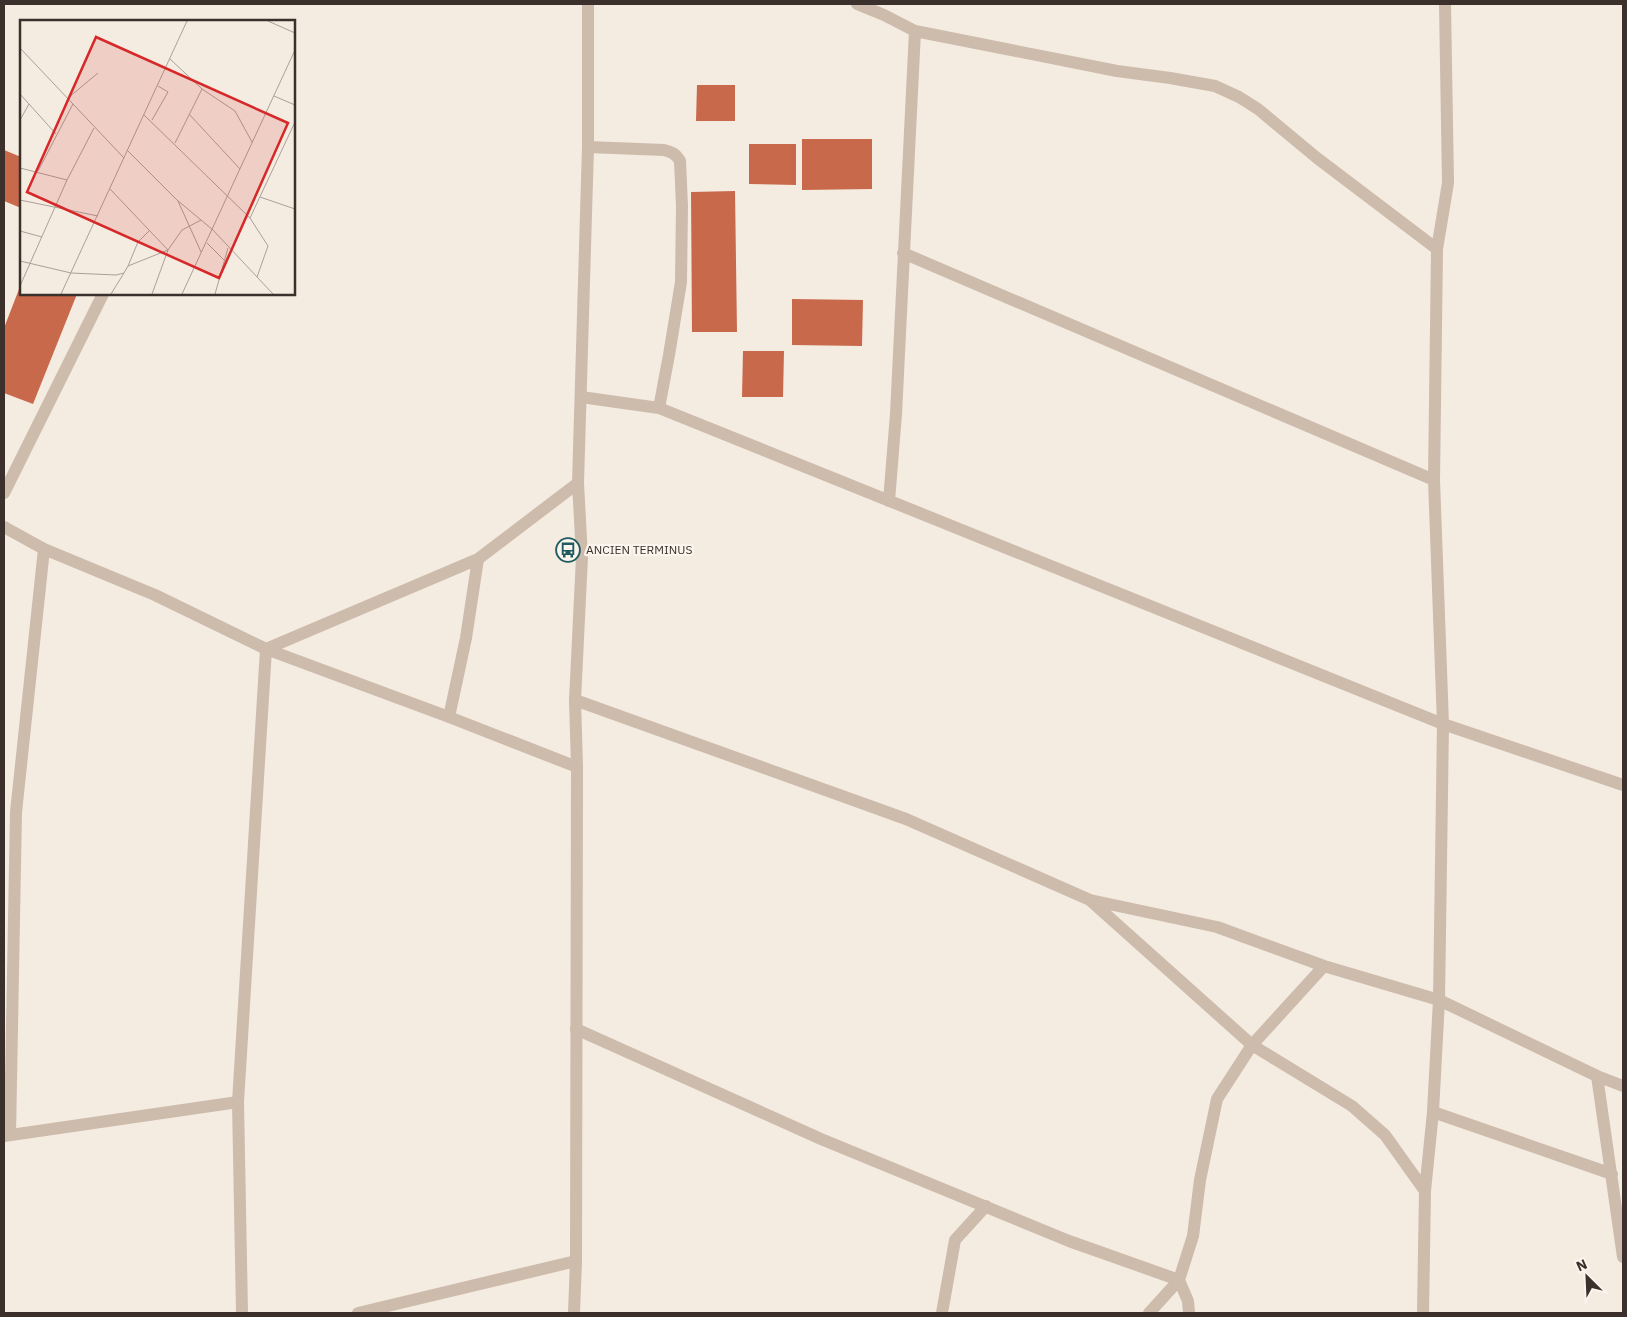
<svg xmlns="http://www.w3.org/2000/svg" width="1627" height="1317" font-family="'IBM Plex Sans',sans-serif">
<style>
.building{fill:#c8694b}
.lines{fill:none;stroke-linecap:round;stroke-linejoin:round}
.service{stroke:#cdbbac;stroke-width:12}
.minor{stroke:#cdbbac;stroke-width:12}
.tertiary{stroke:#cdbbac;stroke-width:12}
.labels{text-anchor:middle;stroke-width:4.5;stroke-linejoin:round;paint-order:stroke}
.poi-label{font-size:12px;fill:#3b302b;stroke:#fbf5ee;text-anchor:start}
.inset-road{fill:none;stroke:#aaa098;stroke-width:1}
.view{fill:#d62828;fill-opacity:0.15;stroke:#d62828;stroke-width:2.5}
.inset-edge{fill:none;stroke:#3b302b;stroke-width:2.5}
</style>
<rect width="100%" height="100%" fill="#f4ebe1"/>
<path class="building" d="M697,85H735V121H696Z
M802,139H872V189L802,190Z
M749,144H796V185L749,184Z
M4,150L21,157V208L4,201Z
M735,191L737,332H692L691,192Z
M21,284V294H77L33,404L4,393V328Z
M792,299L863,300L862,346L792,345Z
M743,351H784L783,397H742Z"/>
<g class="lines">
<path class="service" d="M266,649L478,559L578,483
M449,717L466,638L478,559"/>
<path class="minor" d="M857,4L884,15L915,31L1117,71L1170,78L1215,86L1239,97L1258,109L1317,158L1437,249
M588,147L664,150C672,152 676,154 680,161L682,206L681,282L669,355L659,408
M903,253L1434,480
M581,397L659,408L1443,724L1623,785
M4,493L103,294
M889,501L896,414L915,31
M4,527L44,549L155,595L266,649L449,717L577,767
M575,700L906,819L1090,900L1217,927L1324,966L1439,1000L1597,1076L1623,1086
M1091,901L1252,1045L1352,1106L1385,1135L1425,1191
M576,1029L821,1139L1069,1241L1179,1280L1188,1301L1189,1313
M1597,1076L1623,1257
M1433,1112L1612,1174
M10,1135L16,812L44,549
M4,1136L238,1102
M242,1313L238,1102L266,649
M358,1313L576,1261
M942,1313L955,1240L986,1206
M1149,1313L1179,1280L1193,1236L1200,1180L1217,1099L1252,1045L1324,966
M1423,1313L1425,1191L1433,1112L1439,1000L1443,724L1434,480L1437,249L1448,183L1445,4"/>
<path class="tertiary" d="M574,1313L576,1261L577,767L575,700L582,557L578,483L588,147V4"/>
</g>
<defs>
<g id="bus-ring" transform="scale(1.25)"><circle r="9.5" fill="#fbf5ee" stroke="#1f5a5e" stroke-width="1.5"/><path d="M-5-6H5V4H4V6H2V4H-2V6H-4V4H-5ZM-3.5-4V0h7V-4ZM-3.5 1.2v1.5H-2V1.2ZM2 1.2v1.5H3.5V1.2Z" fill="#1f5a5e"/></g>
</defs>
<g fill-rule="evenodd">
<use href="#bus-ring" x="568" y="550"/>
</g>
<g class="labels">
<g class="poi-label">
<text x="586" y="554">ANCIEN TERMINUS</text>
</g>
</g>
<g transform="translate(20 20)">
<rect width="275" height="275" fill="#f4ebe1"/>
<path class="inset-road" d="M248,1L275,13M0,28L104,138M150,39L182,69L215,91L232,122M0,74L36,114M254,76L275,85M48,78L78,53M169,94L220,149M124,95L230,198L248,226L237,257M0,100L9,84M132,100L148,72L138,66M155,123L182,69M107,130L157,180L193,210L253,274M0,148L47,160M18,151L53,84M90,169L148,230M240,177L275,189M0,180L78,196M158,181L181,232M230,198L275,102M0,211L22,217M187,223L204,240M0,241L51,253L96,255L104,253L108,246L148,230L162,210L181,200M108,246L118,222L129,211M0,266L47,160L74,108M41,274L167,1M91,274L104,253M132,274L148,230M162,274L275,30M195,274L208,228"/>
<path class="view" d="M76,17L268,103L199,258L7,172Z"/>
<rect width="275" height="275" class="inset-edge"/>
</g>
<rect width="1627" height="1317" fill="none" stroke="#3b302b" stroke-width="10"/>
<g transform="translate(1587 1277) rotate(336)" stroke="#fbf5ee" stroke-width="4" paint-order="stroke">
<path d="M0-4L9 19L0 12L-9 19Z" fill="#3b302b"/>
<text y="-8" font-size="14" font-weight="bold" text-anchor="middle" fill="#3b302b">N</text>
</g>
</svg>
